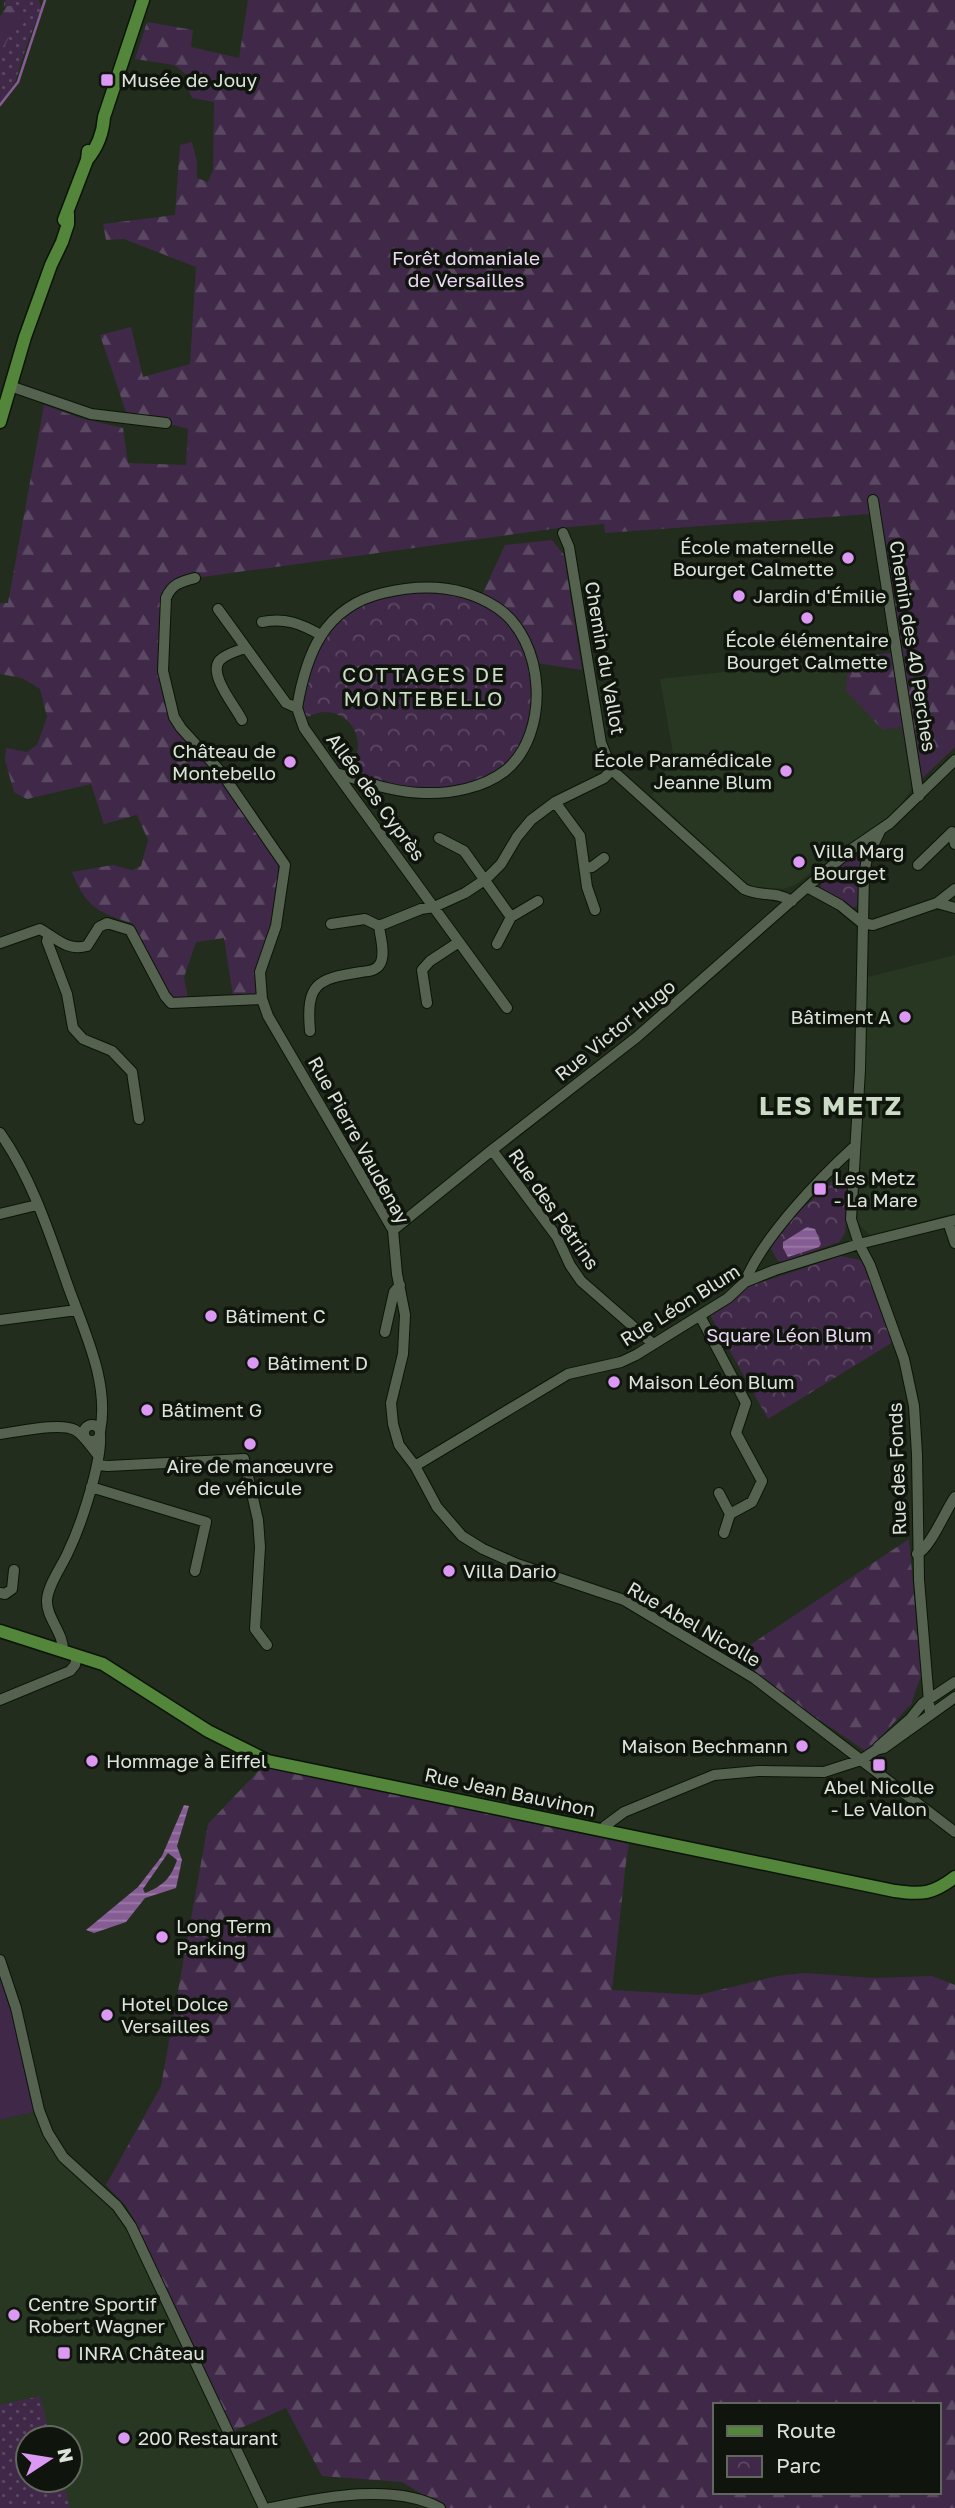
<svg xmlns="http://www.w3.org/2000/svg" width="955" height="2508" font-family="'Golos Text',sans-serif">
<style>
.built{fill:#273721;fill-rule:evenodd}
.grass{fill:url(#grass-dots)}
.forest{fill:url(#forest-firs);fill-rule:evenodd}
.park{fill:url(#park-crowns)}
.pitch{fill:#402948}
.water{fill:url(#water-rules);fill-rule:evenodd}
.lines{fill:none;stroke-linecap:round;stroke-linejoin:round}
.stream{stroke:#855c94;stroke-width:2.5}
.minor-casing{stroke:#0b1507;stroke-width:12}
.major-casing{stroke:#0b1507;stroke-width:15}
.minor{stroke:#556250;stroke-width:10}
.major{stroke:#53863a;stroke-width:12}
.poi-dot{fill:#dc99f4;stroke:#0f140d;stroke-width:2.5}
.labels{text-anchor:middle;stroke-width:7;stroke-linejoin:round;paint-order:stroke}
.poi-label{font-size:19px;fill:#dce4da;stroke:#0f140d;text-anchor:start}
.park-label{font-size:19px;fill:#edd5f6;stroke:#0f140d}
.street-label{font-size:19px;fill:#dce4da;stroke:#0f140d}
.neighbourhood-label{font-size:21px;letter-spacing:2px;fill:#ccdbc6;stroke:#0f140d}
.district-label{font-size:26px;font-weight:bold;letter-spacing:2px;fill:#ccdbc6;stroke:#0f140d}
</style>
<defs>
<pattern id="grass-dots" width="8" height="8" patternUnits="userSpaceOnUse" patternTransform="scale(1.75)"><rect width="8" height="8" fill="#402948"/><path d="M2 2h.1M6 6h.1" fill="none" stroke="#5b4862" stroke-width="1.8" stroke-linecap="round"/></pattern>
<pattern id="forest-firs" width="22" height="20" patternUnits="userSpaceOnUse" patternTransform="scale(1.75)"><rect width="22" height="20" fill="#402948"/><path d="M5 1l3.5 6h-7zM16 11l3.5 6h-7z" fill="#5b4862"/></pattern>
<pattern id="park-crowns" width="20" height="18" patternUnits="userSpaceOnUse" patternTransform="scale(1.75)"><rect width="20" height="18" fill="#402948"/><path d="M2 6a3 3 0 1 1 6 0M12 15a3 3 0 1 1 6 0" fill="none" stroke="#5b4862"/></pattern>
<pattern id="water-rules" width="6" height="5" patternUnits="userSpaceOnUse" patternTransform="scale(1.75)"><rect width="6" height="5" fill="#855c94"/><path d="M0 2.5h6" fill="none" stroke="#9b7ba7"/></pattern>
</defs>
<rect width="100%" height="100%" fill="#222d1d"/>
<path class="built" d="M848,658L846,691L901,727L912,788L897,811L795,885L783,889L748,886L652,796L673,754L660,679Z
M955,955V1213L870,1236L857,1222L868,977Z
M34,2112L57,2157L106,2199L128,2229L259,2508H0V2120ZM28,2438H70V2480H28Z"/>
<path class="grass" d="M5,0H39L41,8L25,50L15,83L0,104V48L4,46L7,6L3,8Z
M40,2396L51,2438H28V2480H63L70,2508H0V2405Z"/>
<path class="forest" d="M248,0H955V747L912,788L901,727L883,730L846,691L848,658L891,653L870,514L605,533L604,524L559,528L173,581L161,593L159,673L171,720L218,776L278,862V876L271,925L255,971L257,994L233,996L224,938L196,942L184,977L188,998H172L132,923C98,913 85,906 72,872L113,865L132,870L141,866L148,840L137,815L104,824L91,784L27,799L14,792L5,760L6,748L27,752L37,745L47,717L40,689L22,678L0,674V603H8L44,405L80,418L123,428L128,463L186,465L188,429L126,412L100,335L131,327L143,377L190,364L196,267L124,239L106,240L103,224L175,215L180,145L192,142L197,162V178L208,182L213,170L214,102L192,98L188,89L186,74L174,65L135,59L147,22L193,30L191,47L239,58Z
M7,6H14L19,11V18L4,47L0,48V17Z
M552,540L564,555L582,670L537,663L516,620L506,608L482,595L505,545Z
M909,1539L921,1676L911,1704L867,1752L729,1659Z
M263,1766L629,1844L626,1862L612,1990L698,1995L777,1976L804,1973L873,1978L932,1976L955,1985V2508H444L402,2482L322,2476L286,2408L232,2432L137,2225L126,2206L106,2185L161,2086L208,1824ZM715,2405H939V2492H715Z"/>
<path class="park" d="M413,592C434,592 455,592 476,600C537,623 553,720 507,764C499,771 488,775 479,779C433,798 388,786 344,769C379,743 341,694 305,719C296,685 317,634 346,613C365,599 390,596 413,592Z
M853,856L860,858L857,906L852,908L821,888V881Z
M837,1176L849,1180L845,1233L839,1242L783,1262L778,1261L770,1247L801,1205L808,1204Z
M841,1256L864,1261L893,1342L768,1419L710,1315L747,1287Z"/>
<path class="pitch" d="M0,1975L10,2005L34,2112L0,2120Z"/>
<path class="water" d="M807,1227L815,1229L821,1244L819,1247L788,1257L783,1248V1242Z
M184,1805L189,1806L177,1846L182,1860L176,1888L145,1898L126,1922L94,1933L86,1930L138,1887L162,1856ZM168,1853L177,1860C171,1878 163,1886 145,1893L143,1889Z"/>
<g class="lines">
<path class="stream" d="M0,105L18,82L45,0"/>
<g class="minor-casing">
<path id="minor" d="M10,386L91,414L166,423
M873,500L919,796
M563,533L569,547L601,743L612,770L744,889C760,897 776,891 792,901
M195,578C180,582 172,584 166,598L163,671L174,717L181,728L221,772L285,865L276,926L260,972L262,999L268,1016L393,1230L397,1274L405,1315L403,1354L391,1403L393,1424L399,1445L415,1466L437,1507L462,1536L483,1549L517,1564L624,1600L754,1678L955,1832
M218,609L286,703L297,708L304,728L336,773L507,1008
M262,622C285,617 301,624 321,635
M297,708C306,654 324,607 383,593C421,584 462,585 496,607C546,639 551,734 505,771C483,788 450,794 424,793C394,793 364,781 336,773
M242,720C236,707 207,674 220,660C226,654 237,651 245,648
M555,802L580,836L587,887L595,910
M880,831L867,858L864,875L860,1070L851,1219L859,1244L870,1265L904,1359L914,1406L917,1454L919,1580L930,1714
M439,838L464,851L511,917L538,901
M918,865L952,832L955,844
M585,868L592,867L604,858
M807,887L840,905L862,923
M937,903L955,889
M862,923L873,925L937,903L955,908
M331,924L365,919L379,926L421,909L434,907L465,893L486,879L501,864L517,837L531,820L555,802L604,778L612,770
M49,935L47,941L67,994L73,1028L83,1039L112,1051L132,1072L139,1119
M0,943L40,929C57,939 67,951 87,946L99,927L107,923L130,930L165,996L171,1003L262,999
M497,944L511,917
M427,1003L422,970L430,961L459,942
M310,1031C306,984 316,979 361,972C368,971 376,971 380,964C386,954 380,936 379,926
M0,1133C32,1178 50,1235 68,1286C84,1331 110,1383 100,1432
M492,1150L557,1237L570,1265L581,1281L652,1343
M0,1214L37,1205
M948,1222L955,1243
M393,1230L492,1150L637,1037L807,887L852,849L890,823L955,760
M745,1282C761,1239 821,1177 855,1146
M700,1316L746,1403L736,1433L762,1481L752,1502L730,1514L724,1533
M0,1320L77,1310
M385,1332L394,1292L400,1285
M84 1433a8 8 0 1 1 16 0a8 8 0 1 1-16 0Z
M0,1434C18,1432 60,1422 75,1430C84,1435 91,1447 98,1455
M97,1465L108,1466L244,1459L258,1520L260,1547L255,1629L267,1645
M415,1466L568,1374L621,1362L636,1355L728,1298L745,1282L775,1270L859,1244L955,1220
M91,1487L206,1522L195,1571
M719,1493L730,1514
M917,1554C930,1549 945,1511 955,1497
M0,1593L5,1594L12,1589L14,1570
M63,1651C64,1633 46,1618 47,1600C48,1584 63,1565 69,1550C81,1525 102,1462 100,1435
M0,1700L70,1671L75,1665L77,1656
M878,1747L910,1719L922,1704L955,1682
M603,1831L605,1826L624,1812L714,1775L758,1771L824,1772L861,1760L876,1750L884,1748L955,1697
M0,1960L16,2008L39,2110L48,2133L63,2157L117,2206L131,2226L264,2508
M270,2508C320,2498 394,2482 440,2508"/>
</g>
<g class="major-casing">
<path id="major" d="M87,160C97,148 103,133 104,117L143,0
M64,220L87,160L88,151
M0,422L25,337L51,265L62,242L68,224V214
M0,1631L103,1664L208,1731L268,1761L895,1891C922,1895 933,1894 955,1877"/>
</g>
<use href="#minor" class="minor"/>
<use href="#major" class="major"/>
</g>
<g class="poi-dot">
<rect x="100" y="73" width="14" height="14" rx="3.5"/>
<circle cx="848" cy="558" r="7"/>
<circle cx="739" cy="596" r="7"/>
<circle cx="807" cy="618" r="7"/>
<circle cx="290" cy="762" r="7"/>
<circle cx="786" cy="771" r="7"/>
<circle cx="799" cy="862" r="7"/>
<circle cx="905" cy="1017" r="7"/>
<rect x="813" y="1182" width="14" height="14" rx="3.5"/>
<circle cx="211" cy="1316" r="7"/>
<circle cx="253" cy="1363" r="7"/>
<circle cx="614" cy="1382" r="7"/>
<circle cx="147" cy="1410" r="7"/>
<circle cx="250" cy="1444" r="7"/>
<circle cx="449" cy="1571" r="7"/>
<circle cx="802" cy="1746" r="7"/>
<circle cx="92" cy="1761" r="7"/>
<rect x="872" y="1758" width="14" height="14" rx="3.5"/>
<circle cx="162" cy="1937" r="7"/>
<circle cx="107" cy="2015" r="7"/>
<circle cx="14" cy="2315" r="7"/>
<rect x="57" y="2346" width="14" height="14" rx="3.5"/>
<circle cx="124" cy="2438" r="7"/>
</g>
<g class="labels">
<g class="poi-label">
<text x="121" y="87">Musée de Jouy</text>
<text x="834" y="554" text-anchor="end">École maternelle<tspan x="834" dy="22">Bourget Calmette</tspan></text>
<text x="753" y="603">Jardin d'Émilie</text>
<text x="807" y="647" text-anchor="middle">École élémentaire<tspan x="807" dy="22">Bourget Calmette</tspan></text>
<text x="276" y="758" text-anchor="end">Château de<tspan x="276" dy="22">Montebello</tspan></text>
<text x="772" y="767" text-anchor="end">École Paramédicale<tspan x="772" dy="22">Jeanne Blum</tspan></text>
<text x="813" y="858">Villa Marg<tspan x="813" dy="22">Bourget</tspan></text>
<text x="891" y="1024" text-anchor="end">Bâtiment A</text>
<text x="834" y="1185">Les Metz<tspan x="834" dy="22">- La Mare</tspan></text>
<text x="225" y="1323">Bâtiment C</text>
<text x="267" y="1370">Bâtiment D</text>
<text x="628" y="1389">Maison Léon Blum</text>
<text x="161" y="1417">Bâtiment G</text>
<text x="250" y="1473" text-anchor="middle">Aire de manœuvre<tspan x="250" dy="22">de véhicule</tspan></text>
<text x="463" y="1578">Villa Dario</text>
<text x="788" y="1753" text-anchor="end">Maison Bechmann</text>
<text x="106" y="1768">Hommage à Eiffel</text>
<text x="879" y="1794" text-anchor="middle">Abel Nicolle<tspan x="879" dy="22">- Le Vallon</tspan></text>
<text x="176" y="1933">Long Term<tspan x="176" dy="22">Parking</tspan></text>
<text x="121" y="2011">Hotel Dolce<tspan x="121" dy="22">Versailles</tspan></text>
<text x="28" y="2311">Centre Sportif<tspan x="28" dy="22">Robert Wagner</tspan></text>
<text x="78" y="2360">INRA Château</text>
<text x="138" y="2445">200 Restaurant</text>
</g>
<g class="park-label">
<text x="466" y="265">Forêt domaniale<tspan x="466" dy="22">de Versailles</tspan></text>
<text x="789" y="1342">Square Léon Blum</text>
</g>
<g class="street-label">
<text transform="translate(913 646) rotate(81)" y="7">Chemin des 40 Perches</text>
<text transform="translate(605 658) rotate(80)" y="7">Chemin du Vallot</text>
<text transform="translate(376 797) rotate(54)" y="7">Allée des Cyprès</text>
<text transform="translate(615 1030) rotate(-39)" y="7">Rue Victor Hugo</text>
<text transform="translate(359 1140) rotate(61)" y="7">Rue Pierre Vaudenay</text>
<text transform="translate(554 1209) rotate(55)" y="7">Rue des Pétrins</text>
<text transform="translate(680 1305) rotate(-32)" y="7">Rue Léon Blum</text>
<text transform="translate(897 1469) rotate(-92)" y="7">Rue des Fonds</text>
<text transform="translate(694 1624) rotate(30)" y="7">Rue Abel Nicolle</text>
<text transform="translate(510 1792) rotate(12)" y="7">Rue Jean Bauvinon</text>
</g>
<g class="neighbourhood-label">
<text x="424" y="682">COTTAGES DE<tspan x="424" dy="24">MONTEBELLO</tspan></text>
</g>
<g class="district-label">
<text x="831" y="1115">LES METZ</text>
</g>
</g>
<rect x="713" y="2403" width="228" height="91" fill="#0f140d" stroke="#61675f" stroke-width="2"/>
<rect x="727" y="2426" width="35" height="10" fill="#53863a" stroke="#61675f" stroke-width="2"/>
<text x="776" y="2438" font-size="21" fill="#dce4da">Route</text>
<rect x="727" y="2456" width="35" height="21" fill="url(#park-crowns)" stroke="#61675f" stroke-width="2"/>
<text x="776" y="2473" font-size="21" fill="#dce4da">Parc</text>
<g transform="translate(49 2459) rotate(78)"><circle r="33" fill="#0f140d" stroke="#61675f" stroke-width="2"/>
<path d="M0-5L12 26L0 18L-12 26Z" fill="#dc99f4"/>
<text y="-10" font-size="19" font-weight="bold" text-anchor="middle" fill="#dce4da">N</text>
</g>
</svg>
